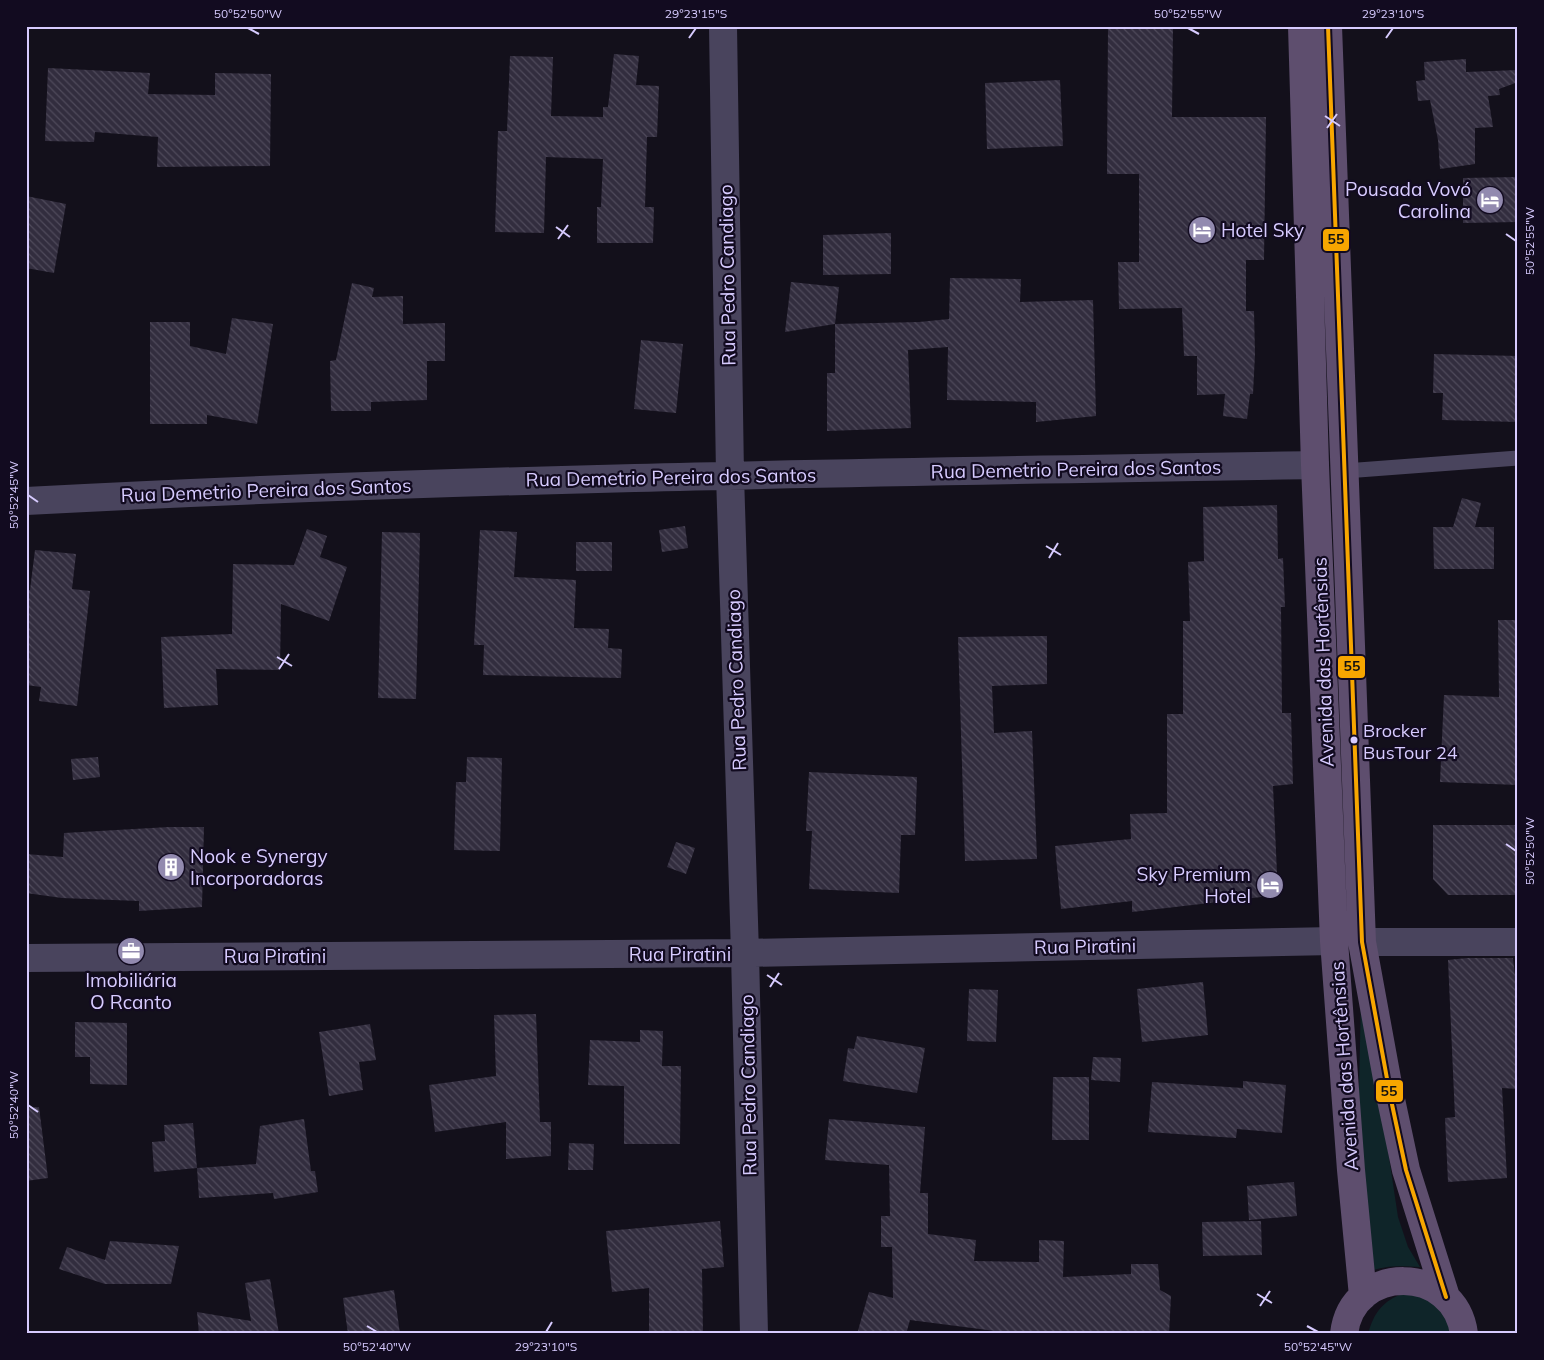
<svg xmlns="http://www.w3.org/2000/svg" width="1544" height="1360" font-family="Mulish,sans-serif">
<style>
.green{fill:#0f2529}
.building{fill:url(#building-back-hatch)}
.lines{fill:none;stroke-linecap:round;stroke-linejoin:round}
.service{stroke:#49445d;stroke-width:15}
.minor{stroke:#49445d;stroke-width:28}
.primary{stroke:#5e4e6e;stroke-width:28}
.bus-1-casing{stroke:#120b20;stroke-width:8}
.bus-1{stroke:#f7a600;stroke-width:4}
.ticks{fill:none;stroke:#d7cbff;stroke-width:2}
.bus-dot{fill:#d7cbff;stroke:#120b20;stroke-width:2}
.labels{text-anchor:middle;stroke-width:4.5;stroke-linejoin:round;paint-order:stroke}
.bus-label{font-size:18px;fill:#d7cbff;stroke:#120b20;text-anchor:start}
.poi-label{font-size:19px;fill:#d7cbff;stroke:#120b20;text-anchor:end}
.street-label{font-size:19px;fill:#d7cbff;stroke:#120b20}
.line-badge{stroke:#120b20;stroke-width:2}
.pale-badge-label{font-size:14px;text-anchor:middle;font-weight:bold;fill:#111}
.neatline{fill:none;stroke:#d7cbff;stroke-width:2}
.ticks-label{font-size:12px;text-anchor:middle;fill:#d7cbff}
</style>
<defs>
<pattern id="building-back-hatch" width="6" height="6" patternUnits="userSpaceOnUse" patternTransform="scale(1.25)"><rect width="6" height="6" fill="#322d3e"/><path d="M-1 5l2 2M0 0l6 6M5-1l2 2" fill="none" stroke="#4f4a5b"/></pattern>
</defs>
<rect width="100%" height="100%" fill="#13101b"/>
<path class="green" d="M1361,998H1365L1398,1217L1408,1247L1420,1267C1402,1266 1385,1265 1368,1272L1358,1133Z
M1404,1293L1431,1297L1456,1334H1368C1374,1312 1383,1301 1404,1293Z"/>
<path class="building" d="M1108,27H1173L1172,117H1266L1264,260H1246V311H1254L1255,354L1253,394H1250L1247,419L1223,416L1225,394L1197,395V356H1184L1182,308L1119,309L1118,262H1139V174H1107Z
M614,54L639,56L636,85L659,86L657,137H647L645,207H654L653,243H597V207H601L603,159L546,157L544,233L495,232L498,131H507L510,56L553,57L551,116L603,117V107H608Z
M1466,59V72L1518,70V82L1499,89L1500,95L1488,96L1493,127L1475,128V164L1440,169L1438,140L1430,100L1418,101L1416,81L1425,80L1424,62Z
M48,68L150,73L148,94L215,95V73L271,74L270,166L157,167L158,137L95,132L94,142L45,141Z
M1060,80L1063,146L987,149L985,83Z
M1518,177V222L1463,223V178Z
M26,196L66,204L54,273L26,268Z
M891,233V274L823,275V235Z
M950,278L1021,279L1020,302L1093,300L1096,416L1036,422V402L947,400L948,347L908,350L911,428L827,431V373H835V324L919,322L949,319Z
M791,282L839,287L835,324L785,332Z
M352,283L374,288L372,297L403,296V324L445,323V361H427V400L371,402V411H331L330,361L336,360Z
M232,318L273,324L257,424L207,415V424H150V322H190V346L226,354Z
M641,340L683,344L676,413L634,409Z
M1434,354L1518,356V422L1442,420L1443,393H1433Z
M1462,498L1481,503L1475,527H1494V569H1434L1433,527H1453Z
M1277,505L1278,559L1283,558L1285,607H1281L1282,713H1291L1293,784L1273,786L1278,895L1132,912V901L1061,909L1055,846L1131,839L1130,814L1167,813V714H1183V621H1190L1188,562L1204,561L1203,507Z
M685,526L688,548L662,552L659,530Z
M307,529L327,536L320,557L347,567L329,621L281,604L280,670L216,669L218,705L164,708L161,637L232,634L233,564L294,565Z
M480,530L517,532L514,577L576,580L574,628L609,629L608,648L622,649L621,678L483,675L484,645H474Z
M382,532L420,533L416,699L378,698Z
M576,542H612V571H576Z
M35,550L76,554L72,589L90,591L77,706L39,701L41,687L26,685V590H30Z
M1498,620H1518V785L1440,782L1444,695L1499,697Z
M1047,636V684L992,686L994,733L1032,731L1037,859L965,861L958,637Z
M98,757L100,777L73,780L71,759Z
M467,757L502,758L500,851L454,850L456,782H466Z
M809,772L917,777L915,835H901L899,893L809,889L812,831H806Z
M1433,825H1518V895H1448L1433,879Z
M169,827H204L202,907L139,911V901L62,898L26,893V854L63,857L64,833Z
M676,842L695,848L686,874L667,867Z
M1467,958H1513L1515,976H1518V1089L1502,1088L1507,1178L1448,1182L1445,1118L1455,1117L1448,960Z
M1203,982L1208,1035L1142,1042L1137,989Z
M969,989L998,990L996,1042L967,1041Z
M536,1014L540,1122H551V1156L506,1159V1122L435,1132L429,1085L496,1076L494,1015Z
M75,1022L127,1023V1085L90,1084V1057H75Z
M370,1024L376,1060L359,1062L363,1090L329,1096L319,1032Z
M640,1030L663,1031L662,1066H681L680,1144H624V1086L588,1085L590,1040L640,1042Z
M857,1036L925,1048L917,1093L843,1081L848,1048L854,1049Z
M1093,1057L1121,1058L1120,1082L1091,1080Z
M1053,1077H1089V1140H1052Z
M1243,1081L1286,1085L1282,1133L1237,1129L1236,1138L1148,1132L1152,1082L1243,1088Z
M39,1107L48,1178L26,1181V1108Z
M304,1119L311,1171H315L318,1192L274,1199L273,1193L199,1198L197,1168L256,1164L260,1126Z
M829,1119L925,1127L920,1193H928V1234L976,1240L974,1261L1039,1262V1240L1064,1241L1063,1277L1131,1274V1264H1158L1160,1290L1171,1296L1169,1334H1003V1332L910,1320L906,1334H857L869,1292L893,1298L892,1247H881V1216H890L889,1165L825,1160Z
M193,1123L197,1168L154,1172L152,1142L165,1141L164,1125Z
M569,1143L594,1144L593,1170H568Z
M1294,1182L1297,1216L1249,1220L1247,1186Z
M720,1221L724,1267L702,1269L703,1334H649V1288L612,1292L606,1231Z
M1261,1221L1262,1255L1203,1256L1202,1222Z
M110,1241L179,1246L171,1284H105L59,1269L67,1247L105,1260Z
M270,1279L279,1334H199L197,1312L251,1321L245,1283Z
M394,1290L400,1334H348L343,1298Z"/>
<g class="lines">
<path class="service" d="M1345,471L1518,458"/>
<path class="minor" d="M723,26L730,475L745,953L754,1334
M26,501C456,478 886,472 1315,465
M1362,942H1518
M26,958L745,953L1334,941"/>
<path class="primary" d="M1302,26L1315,465L1334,941L1351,1170L1363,1296
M1328,26L1362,942L1390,1095L1406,1170L1446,1297
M1344,1334C1352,1263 1455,1264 1464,1334"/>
<g class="bus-1-casing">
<path id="bus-1" d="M1328,26L1362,942L1390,1095L1406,1170L1446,1297"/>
</g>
<use href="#bus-1" class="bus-1"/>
</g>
<path class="ticks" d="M248,28L259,34M1188,28L1199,34M689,38L696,28M1386,38L1393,28M1325,116L1340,126M1327,128L1337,114M556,227L570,237M1506,234L1516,241M558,239L568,225M28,495L38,502M1046,546L1061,555M1049,558L1058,543M277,657L292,666M279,669L289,654M1506,844L1516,851M767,975L782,985M770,987L779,973M28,1105L38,1112M1257,1294L1272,1303M1260,1306L1270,1291M367,1326L377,1332M1307,1326L1318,1332M546,1332L552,1322"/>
<defs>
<g id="hotel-disc" transform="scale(1.4375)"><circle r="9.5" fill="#928aaf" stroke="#120b20"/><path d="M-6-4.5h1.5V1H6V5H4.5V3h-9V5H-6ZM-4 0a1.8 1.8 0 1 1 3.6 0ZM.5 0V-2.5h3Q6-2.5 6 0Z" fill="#fff"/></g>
<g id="building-disc" transform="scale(1.4375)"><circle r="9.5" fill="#928aaf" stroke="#120b20"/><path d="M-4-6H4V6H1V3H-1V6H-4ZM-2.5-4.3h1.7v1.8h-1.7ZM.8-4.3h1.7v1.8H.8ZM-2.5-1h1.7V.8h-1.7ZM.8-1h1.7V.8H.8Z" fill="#fff"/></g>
<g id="office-disc" transform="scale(1.4375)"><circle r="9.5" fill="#928aaf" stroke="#120b20"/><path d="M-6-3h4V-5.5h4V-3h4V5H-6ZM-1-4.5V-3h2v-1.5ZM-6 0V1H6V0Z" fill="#fff"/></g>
</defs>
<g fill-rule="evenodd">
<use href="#hotel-disc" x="1490" y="200"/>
<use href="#hotel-disc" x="1202" y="230"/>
<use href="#building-disc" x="171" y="867"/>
<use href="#hotel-disc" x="1270" y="885"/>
<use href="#office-disc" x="131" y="951"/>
</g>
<circle class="bus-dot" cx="1354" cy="740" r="4.5"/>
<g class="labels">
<g class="bus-label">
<text x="1363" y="737">Brocker<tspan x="1363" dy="22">BusTour 24</tspan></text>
</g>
<g class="poi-label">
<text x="1471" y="196">Pousada Vovó<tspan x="1471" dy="22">Carolina</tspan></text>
<text x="1221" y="237" text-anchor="start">Hotel Sky</text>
<text x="190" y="863" text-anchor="start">Nook e Synergy<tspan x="190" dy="22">Incorporadoras</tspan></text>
<text x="1251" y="881">Sky Premium<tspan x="1251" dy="22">Hotel</tspan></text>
<text x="131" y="987" text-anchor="middle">Imobiliária<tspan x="131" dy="22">O Rcanto</tspan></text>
</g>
<g class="street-label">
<text transform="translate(727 275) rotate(-91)" y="7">Rua Pedro Candiago</text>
<text transform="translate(1076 469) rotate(-1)" y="7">Rua Demetrio Pereira dos Santos</text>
<text transform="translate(671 477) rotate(-1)" y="7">Rua Demetrio Pereira dos Santos</text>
<text transform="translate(266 490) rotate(-2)" y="7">Rua Demetrio Pereira dos Santos</text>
<text transform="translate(1323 662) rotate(-92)" y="7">Avenida das Hortênsias</text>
<text transform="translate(736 680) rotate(-92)" y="7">Rua Pedro Candiago</text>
<text transform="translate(1085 946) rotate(-1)" y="7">Rua Piratini</text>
<text x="680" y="961">Rua Piratini</text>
<text x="275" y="963">Rua Piratini</text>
<text transform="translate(1344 1066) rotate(-94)" y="7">Avenida das Hortênsias</text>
<text transform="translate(748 1085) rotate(-91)" y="7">Rua Pedro Candiago</text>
</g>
</g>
<g class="line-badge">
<rect x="1322" y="228" width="28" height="24" rx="5" fill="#f7a600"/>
<rect x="1337" y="655" width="29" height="24" rx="5" fill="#f7a600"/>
<rect x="1375" y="1079" width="29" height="24" rx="5" fill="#f7a600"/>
</g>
<g class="pale-badge-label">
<text x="1336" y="244">55</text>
<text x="1352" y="671">55</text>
<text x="1389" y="1096">55</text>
</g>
<rect width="1544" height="1360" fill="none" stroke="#120b20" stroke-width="55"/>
<rect x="28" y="28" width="1488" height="1304" class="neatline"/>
<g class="ticks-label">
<text x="248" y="18">50°52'50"W</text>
<text x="696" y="18">29°23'15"S</text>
<text x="1188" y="18">50°52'55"W</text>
<text x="1393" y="18">29°23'10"S</text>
<text transform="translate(1530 241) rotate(-90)" y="4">50°52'55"W</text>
<text transform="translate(14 495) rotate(-90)" y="4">50°52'45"W</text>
<text transform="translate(1530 851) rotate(-90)" y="4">50°52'50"W</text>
<text transform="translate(14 1105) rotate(-90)" y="4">50°52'40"W</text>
<text x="377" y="1351">50°52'40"W</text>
<text x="546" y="1351">29°23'10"S</text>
<text x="1318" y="1351">50°52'45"W</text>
</g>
</svg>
